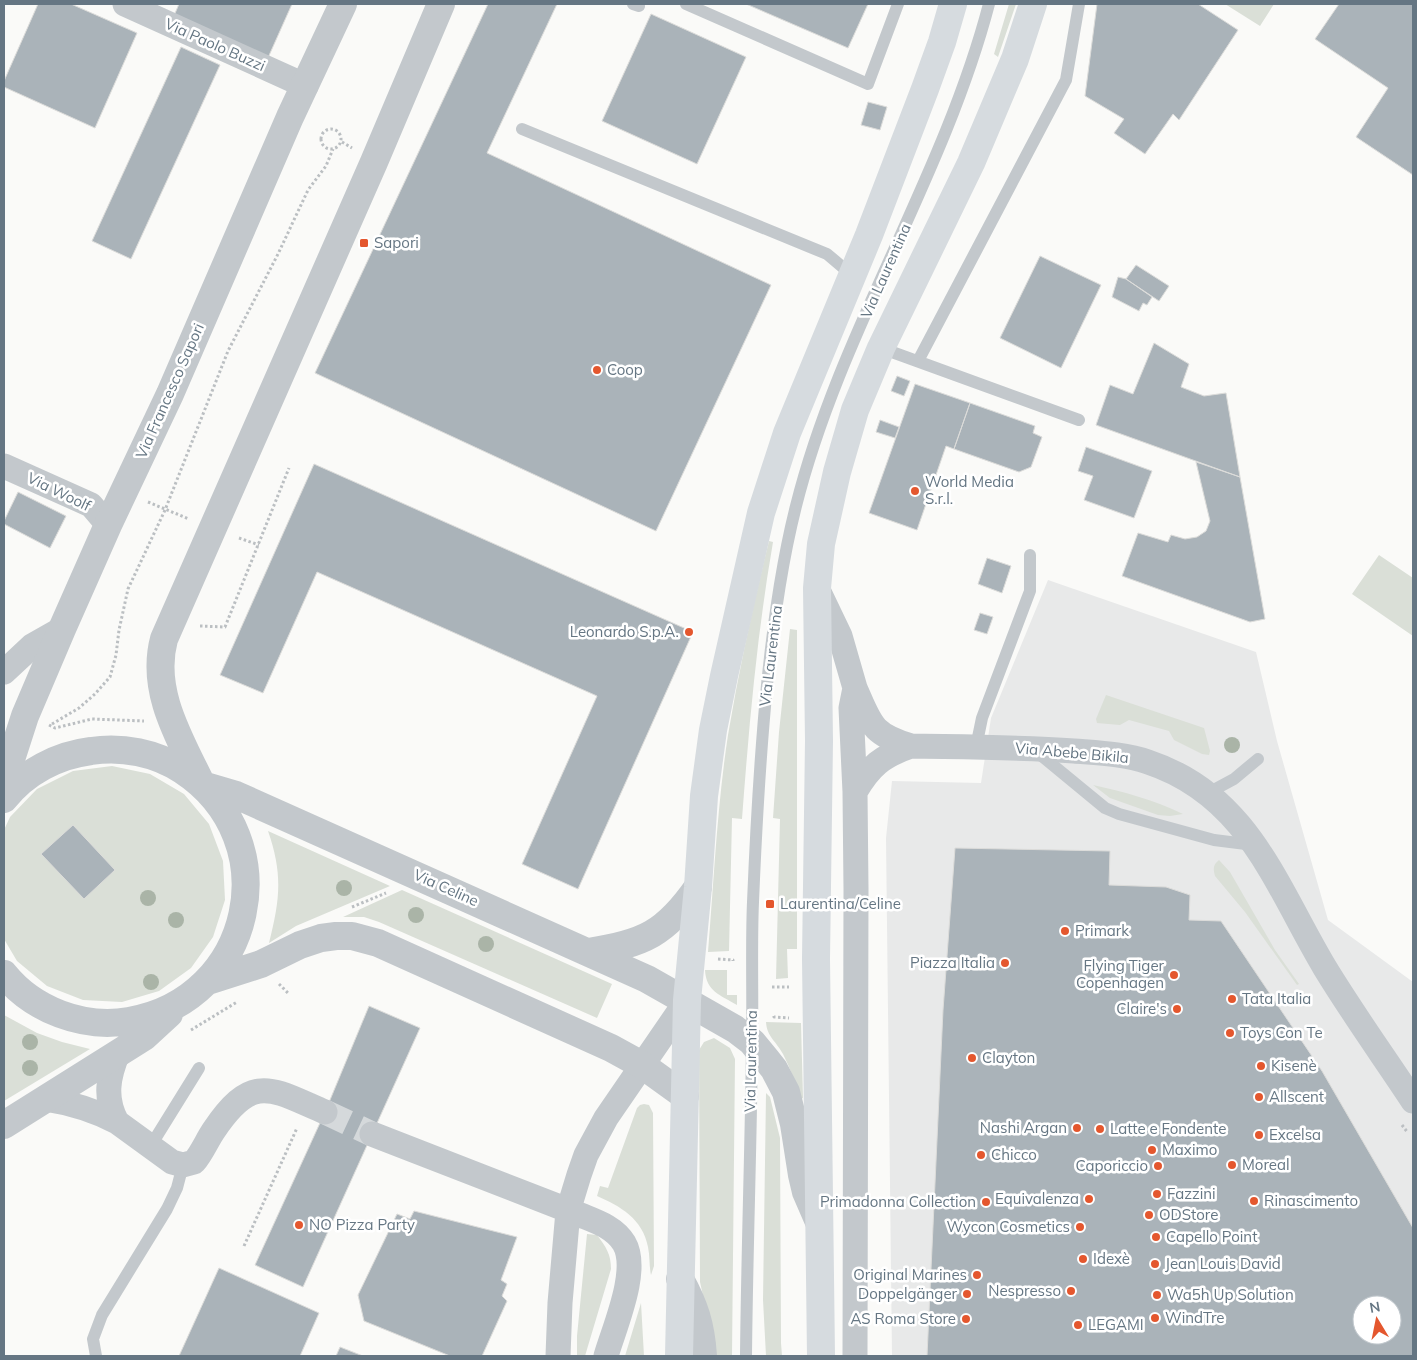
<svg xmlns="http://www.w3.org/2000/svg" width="1417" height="1360" font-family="Mulish,sans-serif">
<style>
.built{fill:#e8e9e9;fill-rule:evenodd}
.green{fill:#dadfd7}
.building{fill:#aab3b9;stroke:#dcdcda;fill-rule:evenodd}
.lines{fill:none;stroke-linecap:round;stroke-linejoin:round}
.minor-tunnel{stroke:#d5d9db;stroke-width:25;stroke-dasharray:25 12;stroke-linecap:butt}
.path{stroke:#bbbfc2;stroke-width:3;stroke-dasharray:2.5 2.5;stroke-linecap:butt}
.service{stroke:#c3c8cc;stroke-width:12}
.minor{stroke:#c3c8cc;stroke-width:25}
.tertiary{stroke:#c3c8cc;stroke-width:28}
.secondary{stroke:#d6dbdf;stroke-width:28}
.tree{fill:#aab4a7}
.poi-dot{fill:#e4572e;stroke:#fff;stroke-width:2}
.labels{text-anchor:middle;stroke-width:5;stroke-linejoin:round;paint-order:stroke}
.street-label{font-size:15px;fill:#657683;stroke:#fff}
.poi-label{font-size:15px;fill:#657683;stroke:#fff;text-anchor:start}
</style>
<rect width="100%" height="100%" fill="#fafaf8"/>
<path class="built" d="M1048,580L1256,652L1277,741L1328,920L1413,982V1356H892L886,838L892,781L981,783L991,718ZM1362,1305H1392V1335H1362Z"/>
<path class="green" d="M1009,4H1016L998,57L994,54Z
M1225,4H1274L1260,26Z
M769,541L773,542C757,634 749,726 742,819L732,818L729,951L708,952C714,880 717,807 728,735C739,670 753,605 769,541Z
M1379,555L1413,578V636L1352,594Z
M790,629L797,630V949H787L788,978L776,979L780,819L773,818L779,732Z
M1106,695L1204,728L1210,751L1209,755L1202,754L1174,740L1169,731L1129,720L1120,725L1097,723L1096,719Z
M112,766L150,774L184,794L209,824L223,861L225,900L213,937L191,968L159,991L122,1002L83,1000L47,986L17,961L4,939V830L10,817L37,789L73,771Z
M1093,785C1125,792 1154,800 1183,814L1170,816L1158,815L1110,798Z
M268,831L390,886L296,926L269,943C280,899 283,874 268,831Z
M1219,860L1230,872L1275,950L1299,984L1297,985L1245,912L1215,876C1213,868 1213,865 1219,860Z
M402,890L612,984L597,1018L379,922L364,917H343Z
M705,970H727V995H737V1005C720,995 706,991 705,970Z
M4,1015L37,1033L62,1042L90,1049L4,1101Z
M766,1022L801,1023L803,1098L801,1099C796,1084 790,1068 783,1054C776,1041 767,1037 766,1022Z
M714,1038L730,1048L735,1059L732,1356H713V1341L700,1282L699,1050L704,1042Z
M766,1093L770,1097L780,1138L781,1343L782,1356H766L763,1300Z
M644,1104L649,1105L653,1113L654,1266L651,1275C649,1266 650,1256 648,1247C643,1219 620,1206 597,1196L600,1186L608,1188L637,1108L640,1105Z
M587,1234L597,1235C606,1247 611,1254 611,1269L585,1356H577V1336Z
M641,1303L644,1356H625Z"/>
<path class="building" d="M38,4H71L137,33L95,128L4,87V81Z
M179,4H292L267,60L173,18Z
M488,4H557L487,153L771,285L656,531L315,373Z
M746,4H868L848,48Z
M1097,4H1198L1238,30L1179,120L1173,114L1145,154L1114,133L1124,119L1085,96Z
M1339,4H1413V175L1356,137L1388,88L1315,39Z
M651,14L746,57L697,164L602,121Z
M181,47L220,65L131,259L92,241Z
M868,102L887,107L880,130L861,125Z
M1040,256L1101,285L1061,368L1000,338Z
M1136,265L1169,286L1159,301L1126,279Z
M1118,277L1126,279L1152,297L1147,305L1143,303L1139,311L1112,297Z
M1154,343L1189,364L1181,387L1204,396L1226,393L1240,477L1096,425L1110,385L1133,394Z
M897,376L910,381L904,396L891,391Z
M915,384L970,403L954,449L946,446L917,530L869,513Z
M970,403L1035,426L1033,433L1042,437L1031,467L1019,472L954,449Z
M880,420L899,427L895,438L876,432Z
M1086,447L1152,471L1134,518L1084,500L1093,476L1078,471Z
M1196,462L1240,477L1265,619L1250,622L1122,576L1138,533L1168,542L1171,535L1185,539L1197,537L1206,531L1210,521Z
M314,464L693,632L578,889L522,864L597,696L317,572L263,693L220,675Z
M18,492L66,516L50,548L4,524V521Z
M987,558L1011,566L1002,593L978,584Z
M980,613L993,617L987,634L974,630Z
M73,825L115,870L84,899L41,854Z
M955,848L1110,851L1109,885L1166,887L1190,895L1189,920L1221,921L1322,1071L1413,1228V1356H927L943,1010ZM1362,1305H1392V1335H1362Z
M369,1006L420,1028L303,1287L255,1265L325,1112Z
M414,1211L517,1237L501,1280L507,1284L502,1296L507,1301L482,1356H450L364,1321L358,1295L397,1214L410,1219Z
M219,1268L319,1313L300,1356H179Z
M340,1347L363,1356H336Z"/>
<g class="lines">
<path class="minor-tunnel" d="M325,1112L372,1134"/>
<path class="path" d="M321 139a10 10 0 1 1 20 0a10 10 0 1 1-20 0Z
M342,142L352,148
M148,502L189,519
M239,538L259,545
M200,626L225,627L289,468
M52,724L79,708L95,694L110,677L116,655L119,630L128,589L165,510L228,351L278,254L308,190L326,166L333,149
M49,725L55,728L92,719L144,721
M352,907L386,893
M718,959L733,960V961
M279,984L289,994
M772,987H789
M774,1016V1017L789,1018
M191,1030L237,1002
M1402,1125L1408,1133
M244,1246L297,1128"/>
<path class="service" d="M633,4L639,6
M686,4L868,84L898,4
M522,129L827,254L853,276
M881,348L1079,420
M918,361L1066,80L1079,4
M976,747L982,718L1030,591V555
M1037,752L1105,808L1119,814L1214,840L1254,845
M1208,793L1234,779L1258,759
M150,1147L199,1068
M96,1356L93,1339L102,1315L167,1209L177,1188L183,1165
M746,1356C747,1251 751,1146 752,1042C753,995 751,948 753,902C756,829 760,757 767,685C773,625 781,565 796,506C840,331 943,179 989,4"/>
<path class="minor" d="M125,4L306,86
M4,466L91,505L108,525
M817,588L840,636L855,688L851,708L855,792L856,889L855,1356
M4,672L32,646L62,629
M855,688C871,724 871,734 911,746C965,747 1019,747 1074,751C1098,753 1125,754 1148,762C1248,795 1276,886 1325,968C1353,1014 1384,1057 1413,1101
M855,792C870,766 882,756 911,746
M45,1099C71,1103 94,1110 117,1122C104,1098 108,1077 118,1053
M117,1122L172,1162L183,1165L194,1162C202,1153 207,1140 214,1130C253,1072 271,1089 325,1112
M372,1134L583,1216C598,1222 615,1228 624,1243C640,1270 614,1328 606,1356
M558,1356L560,1303L568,1211L579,1175L586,1155L606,1118L687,1000"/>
<path class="tertiary" d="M4,781L25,716L62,629L108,525L170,394L290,117L343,4
M202,785C180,739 150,691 164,639L374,162L441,4
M202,785L236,795L647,979L735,1029L752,1042L766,1059L774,1069L786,1092L794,1124L802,1175L806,1192L819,1222
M4,799C25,772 58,755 91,751C122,746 156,753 182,770C289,840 254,1000 129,1021C83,1029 33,1010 4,974
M588,952C644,944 666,933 698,887
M208,981L261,964L300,945L321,938L336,936H352L378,943L611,1048L642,1065L685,1096
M4,1125L144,1037L169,1014
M680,1279C695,1306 701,1326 703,1356"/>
<path class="secondary" d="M679,1356L687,1000L698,887L704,796L713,730L724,676L761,513L787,433L869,235L925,89L942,42L953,4
M821,1356L816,959L819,741L817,588L821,544L837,472L855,410L881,348L971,163L1015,59L1033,4"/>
</g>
<g class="tree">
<circle cx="1232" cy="745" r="8"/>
<circle cx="344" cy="888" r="8"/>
<circle cx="148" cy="898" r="8"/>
<circle cx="416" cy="915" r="8"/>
<circle cx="176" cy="920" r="8"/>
<circle cx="486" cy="944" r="8"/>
<circle cx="151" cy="982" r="8"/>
<circle cx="30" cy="1042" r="8"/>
<circle cx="30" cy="1068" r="8"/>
</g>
<g class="poi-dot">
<rect x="359" y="238" width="10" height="10" rx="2.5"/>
<circle cx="597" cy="370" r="5"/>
<circle cx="915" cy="491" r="5"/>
<circle cx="689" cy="632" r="5"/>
<rect x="765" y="899" width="10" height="10" rx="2.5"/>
<circle cx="1065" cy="931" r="5"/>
<circle cx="1005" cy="963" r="5"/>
<circle cx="1174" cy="975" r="5"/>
<circle cx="1232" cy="999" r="5"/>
<circle cx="1177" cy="1009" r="5"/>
<circle cx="1230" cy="1033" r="5"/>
<circle cx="972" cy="1058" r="5"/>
<circle cx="1261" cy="1066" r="5"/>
<circle cx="1259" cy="1097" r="5"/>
<circle cx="1077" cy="1128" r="5"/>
<circle cx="1100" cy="1129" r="5"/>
<circle cx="1259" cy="1135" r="5"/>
<circle cx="1152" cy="1150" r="5"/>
<circle cx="981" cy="1155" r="5"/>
<circle cx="1232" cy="1165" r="5"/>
<circle cx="1158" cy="1166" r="5"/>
<circle cx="1157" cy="1194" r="5"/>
<circle cx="1089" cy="1199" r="5"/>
<circle cx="1254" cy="1201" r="5"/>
<circle cx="986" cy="1202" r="5"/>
<circle cx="1149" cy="1215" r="5"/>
<circle cx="299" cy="1225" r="5"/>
<circle cx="1080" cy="1227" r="5"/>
<circle cx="1156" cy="1237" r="5"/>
<circle cx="1083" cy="1259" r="5"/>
<circle cx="1155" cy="1264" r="5"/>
<circle cx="977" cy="1275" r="5"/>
<circle cx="1071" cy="1291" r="5"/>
<circle cx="967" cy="1294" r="5"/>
<circle cx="1157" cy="1295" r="5"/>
<circle cx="1155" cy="1318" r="5"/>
<circle cx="966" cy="1319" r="5"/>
<circle cx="1078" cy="1325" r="5"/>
</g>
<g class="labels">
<g class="street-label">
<text transform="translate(215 45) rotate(24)" y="5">Via Paolo Buzzi</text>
<text transform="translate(886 271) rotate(-66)" y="5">Via Laurentina</text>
<text transform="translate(170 391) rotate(-66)" y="5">Via Francesco Sapori</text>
<text transform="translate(59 492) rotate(26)" y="5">Via Woolf</text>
<text transform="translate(771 656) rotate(-83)" y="5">Via Laurentina</text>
<text transform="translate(1072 753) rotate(5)" y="5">Via Abebe Bikila</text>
<text transform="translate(446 888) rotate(24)" y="5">Via Celine</text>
<text transform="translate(751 1061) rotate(-89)" y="5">Via Laurentina</text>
</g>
<g class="poi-label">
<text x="374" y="248">Sapori</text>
<text x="607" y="375">Coop</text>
<text x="925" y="487">World Media<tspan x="925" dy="17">S.r.l.</tspan></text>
<text x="679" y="637" text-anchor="end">Leonardo S.p.A.</text>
<text x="780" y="909">Laurentina/Celine</text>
<text x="1075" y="936">Primark</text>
<text x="995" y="968" text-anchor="end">Piazza Italia</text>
<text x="1164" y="971" text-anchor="end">Flying Tiger<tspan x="1164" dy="17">Copenhagen</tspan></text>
<text x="1242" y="1004">Tata Italia</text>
<text x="1167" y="1014" text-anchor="end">Claire's</text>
<text x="1240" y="1038">Toys Con Te</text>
<text x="982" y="1063">Clayton</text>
<text x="1271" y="1071">Kisenè</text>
<text x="1269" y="1102">Allscent</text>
<text x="1067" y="1133" text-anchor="end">Nashi Argan</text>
<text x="1110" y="1134">Latte e Fondente</text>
<text x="1269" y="1140">Excelsa</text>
<text x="1162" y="1155">Maximo</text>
<text x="991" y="1160">Chicco</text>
<text x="1242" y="1170">Moreal</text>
<text x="1148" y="1171" text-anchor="end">Caporiccio</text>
<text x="1167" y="1199">Fazzini</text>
<text x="1079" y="1204" text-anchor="end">Equivalenza</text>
<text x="1264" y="1206">Rinascimento</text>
<text x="976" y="1207" text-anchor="end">Primadonna Collection</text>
<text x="1159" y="1220">ODStore</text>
<text x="309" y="1230">NO Pizza Party</text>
<text x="1070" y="1232" text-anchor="end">Wycon Cosmetics</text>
<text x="1166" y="1242">Capello Point</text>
<text x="1093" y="1264">Idexè</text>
<text x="1165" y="1269">Jean Louis David</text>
<text x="967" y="1280" text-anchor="end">Original Marines</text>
<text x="1061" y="1296" text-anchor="end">Nespresso</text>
<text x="957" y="1299" text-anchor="end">Doppelgänger</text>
<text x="1167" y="1300">Wa5h Up Solution</text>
<text x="1165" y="1323">WindTre</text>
<text x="956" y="1324" text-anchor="end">AS Roma Store</text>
<text x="1088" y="1330">LEGAMI</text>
</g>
</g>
<rect width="1417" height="1360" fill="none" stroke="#657683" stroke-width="10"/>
<g transform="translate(1377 1320) rotate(350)"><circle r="24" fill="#ffffff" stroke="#c1c8cd"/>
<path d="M0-4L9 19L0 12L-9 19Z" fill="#e4572e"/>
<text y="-8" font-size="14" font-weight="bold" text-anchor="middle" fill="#657683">N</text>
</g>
</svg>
